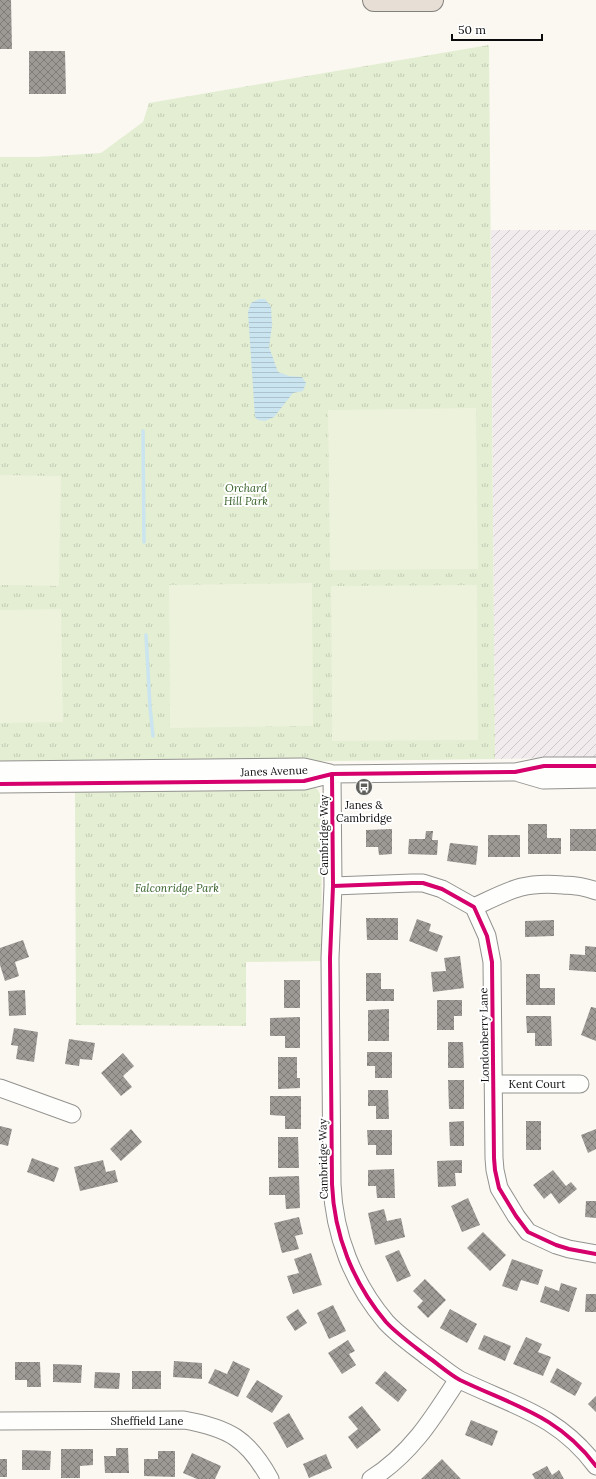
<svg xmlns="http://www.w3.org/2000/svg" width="596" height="1479" font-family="Lora,serif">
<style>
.industrial{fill:url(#industrial-furrows)}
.park{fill:url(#park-tufts)}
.pitch{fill:#edf2dc}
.water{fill:url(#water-rules)}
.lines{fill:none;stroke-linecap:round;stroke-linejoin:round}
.stream{stroke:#cae4f0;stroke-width:3.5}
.building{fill:url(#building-cross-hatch)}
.minor-casing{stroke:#93928f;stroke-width:19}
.highway-casing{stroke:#80807c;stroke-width:24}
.minor{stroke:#fefefd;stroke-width:17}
.highway{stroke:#e7ded6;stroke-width:22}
.cycleway-casing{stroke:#fff;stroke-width:6}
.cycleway{stroke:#d6006c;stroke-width:4}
.labels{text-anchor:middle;stroke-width:4;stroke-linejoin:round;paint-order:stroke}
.park-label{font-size:11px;font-style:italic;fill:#315e23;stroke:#fff}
.street-label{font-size:11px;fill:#0c0c0c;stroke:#fff}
.poi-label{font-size:11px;fill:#0c0c0c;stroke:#fff}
</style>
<defs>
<pattern id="industrial-furrows" width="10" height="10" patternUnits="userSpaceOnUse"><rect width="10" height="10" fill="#f1ebed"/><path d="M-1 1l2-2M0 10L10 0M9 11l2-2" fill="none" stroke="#cdc8ca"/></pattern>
<pattern id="park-tufts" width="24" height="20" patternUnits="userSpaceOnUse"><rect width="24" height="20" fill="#e3eed2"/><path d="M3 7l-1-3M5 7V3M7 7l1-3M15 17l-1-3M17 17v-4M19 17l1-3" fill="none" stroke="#c2cbb3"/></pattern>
<pattern id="water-rules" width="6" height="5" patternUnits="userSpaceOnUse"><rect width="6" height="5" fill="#cae4f0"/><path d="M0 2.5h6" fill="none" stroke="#acc2cd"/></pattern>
<pattern id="building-cross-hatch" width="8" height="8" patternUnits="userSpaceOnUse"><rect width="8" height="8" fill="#9d9a96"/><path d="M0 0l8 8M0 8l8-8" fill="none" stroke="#7e7c79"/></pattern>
</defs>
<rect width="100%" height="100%" fill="#faf8f0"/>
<path class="industrial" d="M491,230H596V757L495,759Z"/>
<path class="park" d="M489,45L495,759L82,764L0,763V157H39L101,153L143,122L149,103Z
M314,787L318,790L321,796L322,961L246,962V1026L76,1025L75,788Z"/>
<path class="pitch" d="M476,408L478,569L330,570L328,410Z
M0,475L61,476L59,586L0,585Z
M312,583L313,726L170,728L169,585Z
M477,585L478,740L332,741L331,586Z
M61,609L63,722L0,723V610Z"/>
<path class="water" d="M259,299H265L271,307L272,326L269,347L278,372L289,376L302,377L306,383L303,391L293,393L274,417L265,421L258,420L255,417L248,312L251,303Z"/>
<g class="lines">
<path class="stream" d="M143,431L144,542
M146,635L150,707L153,736"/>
</g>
<path class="building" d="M0,0H11L12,49H0Z
M29,51H65L66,94H29Z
M528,824H547V838H561V854H528Z
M392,829V854L379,855L378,847H366V830Z
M570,829H596V851H570Z
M426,831H433L432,840H438L437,855L408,854L409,839H425Z
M488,835H520V857H488Z
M450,843L478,846L476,865L447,861Z
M366,918H398V940H367Z
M417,919L431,924L429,931L443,936L437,952L409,941Z
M554,920V936L525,937V921Z
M23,940L29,957L15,962L19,976L5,981L0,965V948Z
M585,946L596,947V972L569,970L570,954L585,955Z
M460,956L464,988L433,992L431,972L446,971L444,958Z
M366,973H381V989H394V1001H366Z
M526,974H540V988H555V1005H526Z
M284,980H300V1008H284Z
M25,990L26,1015L9,1016L8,991Z
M437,1000H462V1016H454V1030H437Z
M591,1007L596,1008V1041L581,1035Z
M389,1009V1041H368V1010Z
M526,1016H551L552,1046H535V1033H527Z
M300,1017V1048H285V1036H270V1018Z
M14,1028L38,1032L34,1062L16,1059L18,1046L11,1045Z
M69,1039L95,1043L92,1060L80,1059L79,1066L65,1064Z
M448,1042H463L464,1068H448Z
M367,1052H392V1078H375V1066H367Z
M123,1053L134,1066L123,1076L132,1087L121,1096L101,1073Z
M278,1057H297V1078H300V1088L278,1089Z
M448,1080H464V1109H449Z
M368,1090H388L389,1119H376V1106H368Z
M270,1096H301V1129H285V1116L270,1115Z
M464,1121V1146H450L449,1122Z
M526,1121H541V1150H526Z
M0,1126L12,1129L8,1146L0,1144Z
M131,1129L142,1142L121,1161L110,1149Z
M596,1129V1149L588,1153L581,1135Z
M367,1130H392V1155H376V1145H368Z
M278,1137H298L299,1168H278Z
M32,1158L59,1168L54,1182L27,1172Z
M103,1160L106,1172L115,1170L118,1182L80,1191L74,1167Z
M462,1160V1173H455L456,1186L438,1187L437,1161Z
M394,1169L395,1198H377L376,1186H368V1170Z
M553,1170L566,1186L571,1182L577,1189L559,1204L551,1193L544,1199L533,1185Z
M299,1176L300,1208L286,1209L285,1195H269V1177Z
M468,1198L480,1225L462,1232L451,1206Z
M586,1201H596V1218L585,1217Z
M384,1209L387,1221L401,1218L405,1237L375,1245L368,1213Z
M299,1217L303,1234L295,1236L299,1249L282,1253L274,1223Z
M483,1232L506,1255L490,1271L467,1248Z
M399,1250L411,1276L397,1282L385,1256Z
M311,1253L322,1285L293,1294L287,1276L299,1273L294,1259Z
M512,1259L543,1270L538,1285L521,1280L517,1291L502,1286Z
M425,1279L446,1300L428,1318L417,1307L423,1301L413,1291Z
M561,1283L577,1288L569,1312L540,1302L545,1286L559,1291Z
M586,1294H596V1312H585Z
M333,1305L346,1331L329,1339L317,1313Z
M298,1309L307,1323L295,1331L286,1317Z
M450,1309L477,1324L467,1343L440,1328Z
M484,1335L511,1346L505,1361L478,1349Z
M526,1337L542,1344L538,1352L551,1357L543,1376L513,1364Z
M348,1340L355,1351L349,1354L356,1365L342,1374L328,1353Z
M174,1361L202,1363V1379L173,1377Z
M233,1361L250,1369L238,1397L208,1383L215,1369L227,1374Z
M15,1362H40L41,1387H27V1380H15Z
M53,1364L82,1365L81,1383L53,1382Z
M557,1368L582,1383L575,1396L550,1382Z
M132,1371H161V1389H132Z
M385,1371L407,1390L398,1402L375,1383Z
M95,1372L120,1373L119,1389L94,1388Z
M257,1380L283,1396L272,1413L246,1397Z
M596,1396V1412L588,1404Z
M362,1406L381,1430L357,1449L348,1437L358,1429L348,1417Z
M289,1413L304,1439L287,1448L273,1423Z
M471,1420L498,1431L492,1446L465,1435Z
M116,1448H128L129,1473H105L104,1456H116Z
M61,1449H93V1465L80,1466V1478H61Z
M22,1450L51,1451L50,1470H22Z
M158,1451H175V1477L144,1476V1459H158Z
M192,1453L221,1466L215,1479H197L183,1473Z
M326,1454L332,1468L309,1478L303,1464Z
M0,1459H7V1477H0Z
M442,1459L461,1479H421Z
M547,1466L552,1475L559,1470L564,1479H535L532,1474Z"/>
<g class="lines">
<g class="minor-casing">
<path id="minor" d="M0,770L304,767L330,773
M519,773L543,780L596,779
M332,774L333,886L330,958L332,1184C334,1235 353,1283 386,1322C398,1335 414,1346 428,1357C438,1364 449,1374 460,1380C514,1406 558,1415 596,1466
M0,784L304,781L332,774L515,772L544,766H596
M333,886L412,883H423L442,889L474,907L487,936L492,962L494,1158L495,1170L499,1188L516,1216L528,1232L556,1245L569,1249L596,1254
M474,907C508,891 523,881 563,885C576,886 584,886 596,891
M494,1084H580
M0,1088L72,1114
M0,1421L184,1420C229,1428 248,1439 270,1479
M371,1479C411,1454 433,1418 458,1379"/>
</g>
<g class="highway-casing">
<path id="highway" d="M374,0H432"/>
</g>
<use href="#minor" class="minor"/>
<use href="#highway" class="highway"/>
<g class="cycleway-casing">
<path id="cycleway" d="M332,774L333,886L330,958L332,1184C334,1235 353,1283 386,1322C398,1335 414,1346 428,1357C438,1364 449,1374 460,1380C514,1406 558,1415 596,1466
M0,784L304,781L332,774L515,772L544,766H596
M333,886L412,883H423L442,889L474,907L487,936L492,962L494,1158L495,1170L499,1188L516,1216L528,1232L556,1245L569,1249L596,1254"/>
</g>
<use href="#cycleway" class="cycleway"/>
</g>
<defs>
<g id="bus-disc" transform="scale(0.9)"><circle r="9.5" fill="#5f5f5c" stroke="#fff"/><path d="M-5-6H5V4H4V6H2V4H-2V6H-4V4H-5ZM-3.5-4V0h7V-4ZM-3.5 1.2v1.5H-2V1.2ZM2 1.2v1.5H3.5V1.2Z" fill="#fff"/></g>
</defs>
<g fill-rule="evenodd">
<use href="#bus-disc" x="364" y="787"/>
</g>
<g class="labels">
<g class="park-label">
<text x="246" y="492">Orchard<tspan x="246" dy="13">Hill Park</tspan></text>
<text x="177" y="892">Falconridge Park</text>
</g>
<g class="street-label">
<text transform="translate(274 771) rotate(-2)" y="4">Janes Avenue</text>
<text transform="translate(324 835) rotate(-90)" y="4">Cambridge Way</text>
<text transform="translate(484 1035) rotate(-91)" y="4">Londonberry Lane</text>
<text x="537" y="1088">Kent Court</text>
<text transform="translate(323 1159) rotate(-91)" y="4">Cambridge Way</text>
<text x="147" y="1425">Sheffield Lane</text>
</g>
<g class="poi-label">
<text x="364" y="809">Janes &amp;<tspan x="364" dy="13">Cambridge</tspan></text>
</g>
</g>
<path d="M452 34v6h90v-6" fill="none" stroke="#0c0c0c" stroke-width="2"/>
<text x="458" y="34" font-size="12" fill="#0c0c0c" stroke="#ffffff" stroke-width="3" paint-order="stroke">50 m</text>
</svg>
